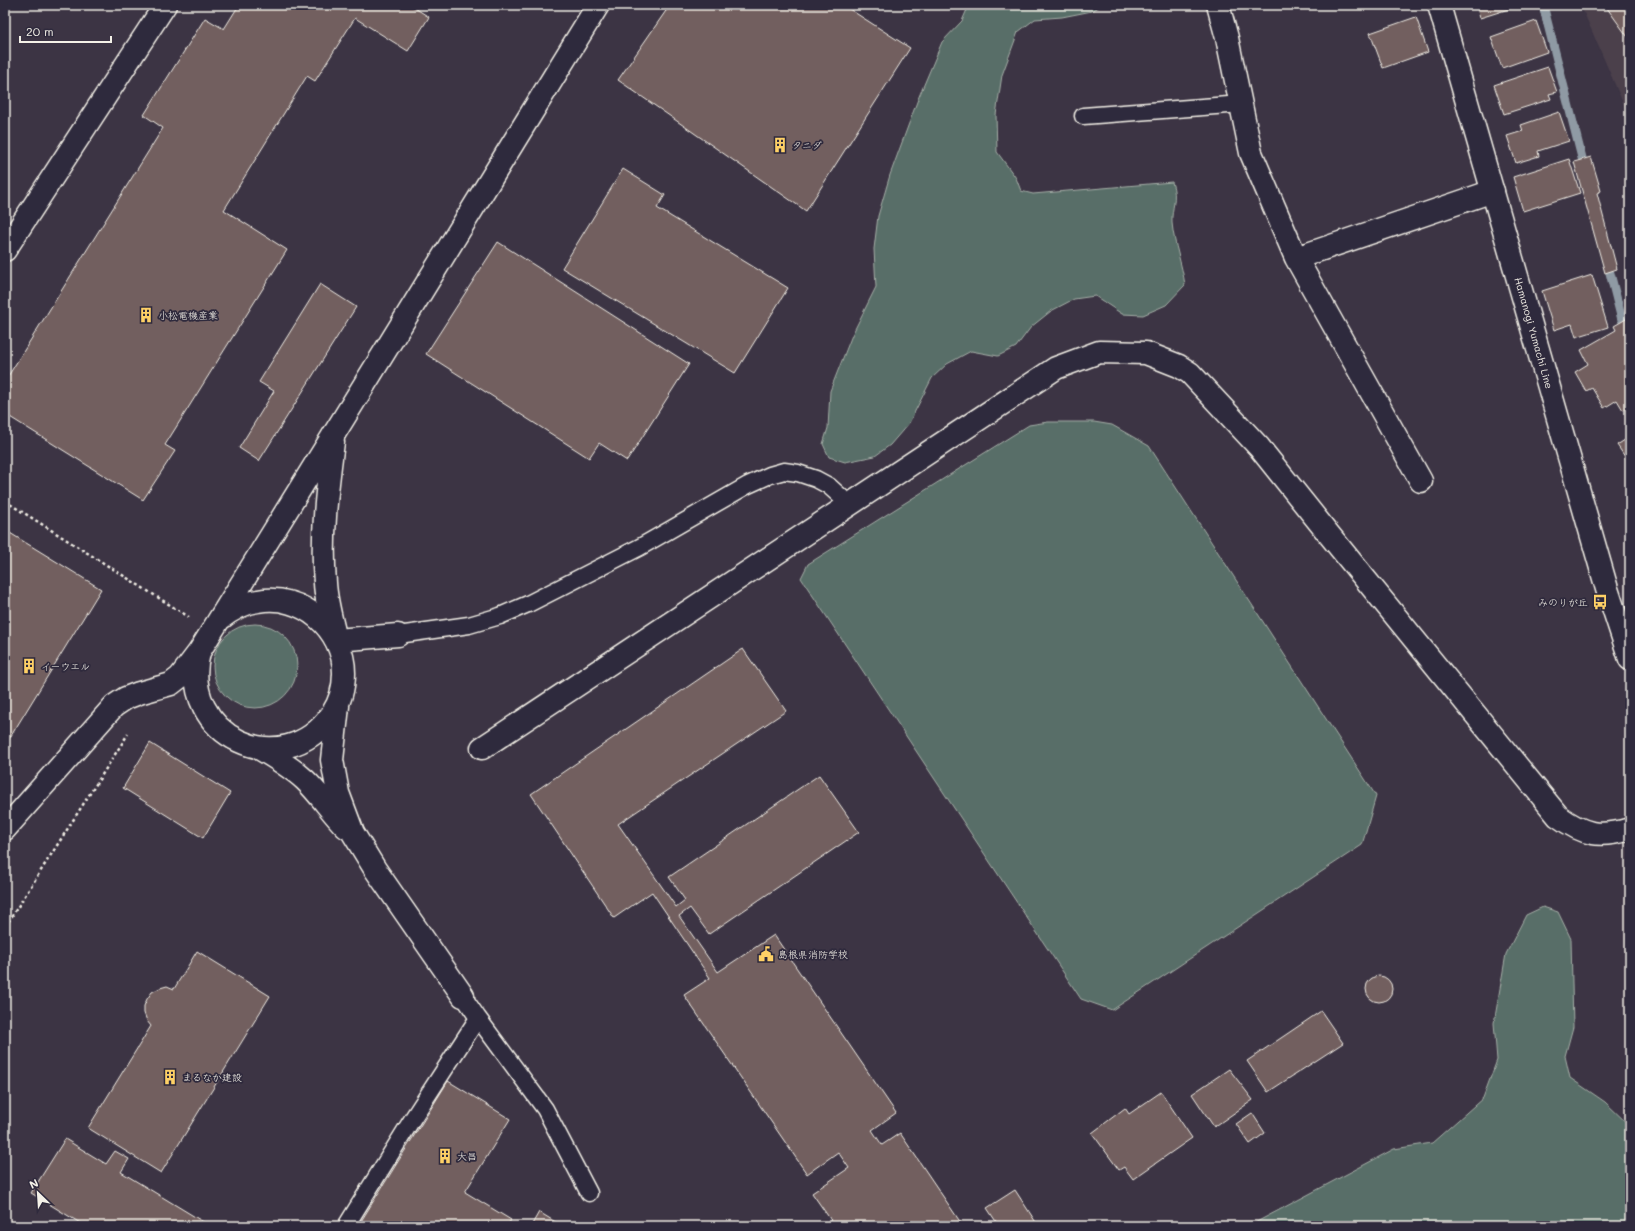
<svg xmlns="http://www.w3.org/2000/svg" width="1635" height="1231" font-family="Mali,'Klee One',sans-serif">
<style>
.built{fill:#4c414c}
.green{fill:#586e68;stroke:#a6b0a8}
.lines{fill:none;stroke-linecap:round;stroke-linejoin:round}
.stream{stroke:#8f9aa4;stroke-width:9}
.building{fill:#725e5f;stroke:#f4f1e8}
.service-casing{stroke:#f4f1e8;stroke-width:19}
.minor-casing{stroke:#f4f1e8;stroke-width:25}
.tertiary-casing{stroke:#f4f1e8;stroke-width:25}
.secondary-casing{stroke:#f4f1e8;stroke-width:25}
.path{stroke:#f4f1e8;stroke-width:2.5;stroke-dasharray:3 3;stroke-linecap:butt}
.service{stroke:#2f2a3d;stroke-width:16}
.minor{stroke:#2f2a3d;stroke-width:22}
.tertiary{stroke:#2f2a3d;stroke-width:22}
.secondary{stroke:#2f2a3d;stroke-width:22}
.labels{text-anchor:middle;stroke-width:3.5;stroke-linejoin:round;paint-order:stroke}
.poi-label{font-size:10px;fill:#f4f1e8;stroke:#2f2a3d;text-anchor:start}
.street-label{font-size:10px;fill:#f4f1e8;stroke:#2f2a3d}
</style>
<rect width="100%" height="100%" fill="#3c3444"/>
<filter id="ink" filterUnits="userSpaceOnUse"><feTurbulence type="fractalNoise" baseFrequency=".025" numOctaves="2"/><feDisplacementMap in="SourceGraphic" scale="8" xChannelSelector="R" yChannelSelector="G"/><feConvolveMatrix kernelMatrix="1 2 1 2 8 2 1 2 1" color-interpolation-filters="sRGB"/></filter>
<g filter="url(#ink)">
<path class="built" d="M1581,5H1630V119L1582,8Z"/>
<path class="green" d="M969,5H1102L1092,11L1062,17L1035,19L1018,32L1002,75L996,115L997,152L1016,178L1021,191L1033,194L1172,182C1178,200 1171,207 1172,223C1174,244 1182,264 1185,285L1166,305L1143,315L1122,314L1095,296L1074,299L1051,311L1031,327L1016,347L998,356L971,351L947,364L932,378L909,423L890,445L875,456L845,462L829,457L823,444L828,428L830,391L852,335L876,287L874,249L878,216L890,175L918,99L942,42L962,21Z
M1048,422H1094L1112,425L1149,446L1376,796L1362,845L1112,1010L1081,999L801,578L808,564L1029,425Z
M213 666a42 42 0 1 1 84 0a42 42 0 1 1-84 0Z
M1543,907L1558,912L1571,939L1573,1027L1565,1056L1570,1078L1605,1102L1630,1126V1226H1249L1394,1149L1432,1143L1483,1098L1497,1060L1494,1023L1506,954L1526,915Z"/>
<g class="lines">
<path class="stream" d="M1543,5L1582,158
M1610,273L1622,320"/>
</g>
<path class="building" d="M239,5H410L429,17L408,51L355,18L315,81L307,76L224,210L287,250L165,445L175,451L143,500L5,414V381L163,128L144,115L205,18L224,29Z
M670,5H843L910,48L806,211L618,80Z
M1476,5H1514L1515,7L1480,18Z
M1611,5H1630V40L1607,8Z
M1416,17L1428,52L1383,68L1370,33Z
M1536,21L1547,52L1502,68L1491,37Z
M1548,67L1557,92L1549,94L1551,99L1504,114L1494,85Z
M1559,112L1569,141L1538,151L1539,156L1516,163L1507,136L1523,131L1521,125Z
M1591,157L1601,191L1597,193L1617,269L1605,273L1574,162Z
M1569,159L1580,193L1523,211L1513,177Z
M623,169L665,195L657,208L788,288L735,373L562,268Z
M498,242L689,364L627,461L599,443L589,458L426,354Z
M1592,275L1608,327L1576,337L1572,324L1554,330L1542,291Z
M320,284L356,307L259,461L239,448L274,391L259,382Z
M1628,318L1630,321V407L1623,410L1617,400L1604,408L1592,388L1586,391L1575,372L1588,364L1581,350L1616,330L1614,326Z
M1630,432V464L1617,445L1628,438L1627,435Z
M5,530L101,589L6,744L5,743Z
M743,649L786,711L618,824L676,907L685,900L669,877L819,775L859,832L709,934L690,908L679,916L718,972L774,935L896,1113L872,1130L882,1145L900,1133L963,1226H835L812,1193L849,1168L838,1152L807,1174L684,995L710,978L652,892L614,918L531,794Z
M150,743L230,793L203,838L123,788Z
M197,951L270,996L161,1173L88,1128L151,1026L147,1021L144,1013V1006L147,999L152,992L160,988L167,986L174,989Z
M1366 989a13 13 0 1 1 26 0a13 13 0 1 1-26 0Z
M1321,1011L1343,1043L1268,1092L1247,1061Z
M1229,1069L1253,1100L1214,1127L1192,1094Z
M448,1081L510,1119L465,1192L511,1220L507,1226H358Z
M1161,1092L1192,1138L1133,1179L1124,1167L1119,1170L1092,1133L1125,1108L1129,1114Z
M1252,1113L1265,1133L1250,1144L1236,1124Z
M65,1139L106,1164L115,1151L129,1159L121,1172L210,1226H85L31,1193Z
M1015,1190L1037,1224L1034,1226H999L987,1208Z
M539,1212L562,1226H531Z"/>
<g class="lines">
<g class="service-casing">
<path id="service" d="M1083,116L1242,104
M398,635L469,625L500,616L528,604L640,547L748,485L770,475L784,471L798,473L816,479L829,486L850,505
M478,1018L545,1109L589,1193
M346,1226L413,1118L478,1018L463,996"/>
</g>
<g class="minor-casing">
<path id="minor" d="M1218,5L1227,38L1251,153L1296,258L1421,481
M5,250L165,5
M1296,258L1493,191
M333,442C327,488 321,536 325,583C326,602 332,622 336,640L398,635
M199,652C178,736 283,785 332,714C340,702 344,687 344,673C344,629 302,593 258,601C244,603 231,610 220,619
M338,706L332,760L338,793L353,833L375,869L463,996
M257,747C274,757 291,767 305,780C320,794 331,812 346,827
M482,748L1056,368L1099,352L1146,353L1179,366L1190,373L1259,447L1327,532L1558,816C1584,835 1599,838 1630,829
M5,829L114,706L126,698L139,693L171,684L180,677L199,652L334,434"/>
</g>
<g class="tertiary-casing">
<path id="tertiary" d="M334,434L598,5"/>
</g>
<g class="secondary-casing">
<path id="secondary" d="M1439,5L1607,589L1630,659"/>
</g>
<path class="path" d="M5,501L189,617
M5,927L128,734"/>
<use href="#service" class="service"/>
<use href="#minor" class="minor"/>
<use href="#tertiary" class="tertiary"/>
<use href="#secondary" class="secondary"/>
</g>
</g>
<defs>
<g id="building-bare" transform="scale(1.2)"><path d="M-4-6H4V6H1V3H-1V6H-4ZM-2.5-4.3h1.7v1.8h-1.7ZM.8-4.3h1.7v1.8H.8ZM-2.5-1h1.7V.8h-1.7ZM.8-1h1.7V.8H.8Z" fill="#ffd166" stroke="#2f2a3d" stroke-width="2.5" paint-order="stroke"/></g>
<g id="bus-bare" transform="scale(1.2)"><path d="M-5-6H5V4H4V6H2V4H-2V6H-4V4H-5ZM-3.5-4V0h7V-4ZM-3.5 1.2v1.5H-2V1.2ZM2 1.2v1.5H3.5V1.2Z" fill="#ffd166" stroke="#2f2a3d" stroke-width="2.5" paint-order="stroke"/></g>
<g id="civic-bare" transform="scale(1.2)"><path d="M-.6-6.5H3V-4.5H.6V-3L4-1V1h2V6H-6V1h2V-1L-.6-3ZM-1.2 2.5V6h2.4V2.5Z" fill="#ffd166" stroke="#2f2a3d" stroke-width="2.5" paint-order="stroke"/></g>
</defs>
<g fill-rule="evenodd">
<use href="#building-bare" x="780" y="145"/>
<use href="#building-bare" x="146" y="315"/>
<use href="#bus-bare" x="1600" y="602"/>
<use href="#building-bare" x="29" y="666"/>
<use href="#civic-bare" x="766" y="954"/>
<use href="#building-bare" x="170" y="1077"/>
<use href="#building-bare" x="445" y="1156"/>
</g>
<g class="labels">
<g class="poi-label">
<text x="792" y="149">タニダ</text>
<text x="158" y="319">小松電機産業</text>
<text x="1588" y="606" text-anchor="end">みのりが丘</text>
<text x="41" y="670">イーウエル</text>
<text x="778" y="958">島根県消防学校</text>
<text x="182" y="1081">まるなか建設</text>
<text x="457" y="1160">大昌</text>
</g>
<g class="street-label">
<text transform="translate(1534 333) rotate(74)" y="4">Hamanogi Yumachi Line</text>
</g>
</g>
<rect width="1635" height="1231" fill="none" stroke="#2f2a3d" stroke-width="20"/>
<rect x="10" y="10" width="1615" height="1211" fill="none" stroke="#f4f1e8" stroke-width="1.5" filter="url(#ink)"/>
<g transform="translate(38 1193) rotate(335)" stroke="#2f2a3d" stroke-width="3" paint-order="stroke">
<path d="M0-3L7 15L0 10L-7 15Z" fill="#f4f1e8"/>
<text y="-6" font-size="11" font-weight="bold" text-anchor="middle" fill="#f4f1e8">N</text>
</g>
<path d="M20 36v6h91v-6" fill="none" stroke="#f4f1e8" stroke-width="2"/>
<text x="26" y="36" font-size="12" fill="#f4f1e8" stroke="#2f2a3d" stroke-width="3" paint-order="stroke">20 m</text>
</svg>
